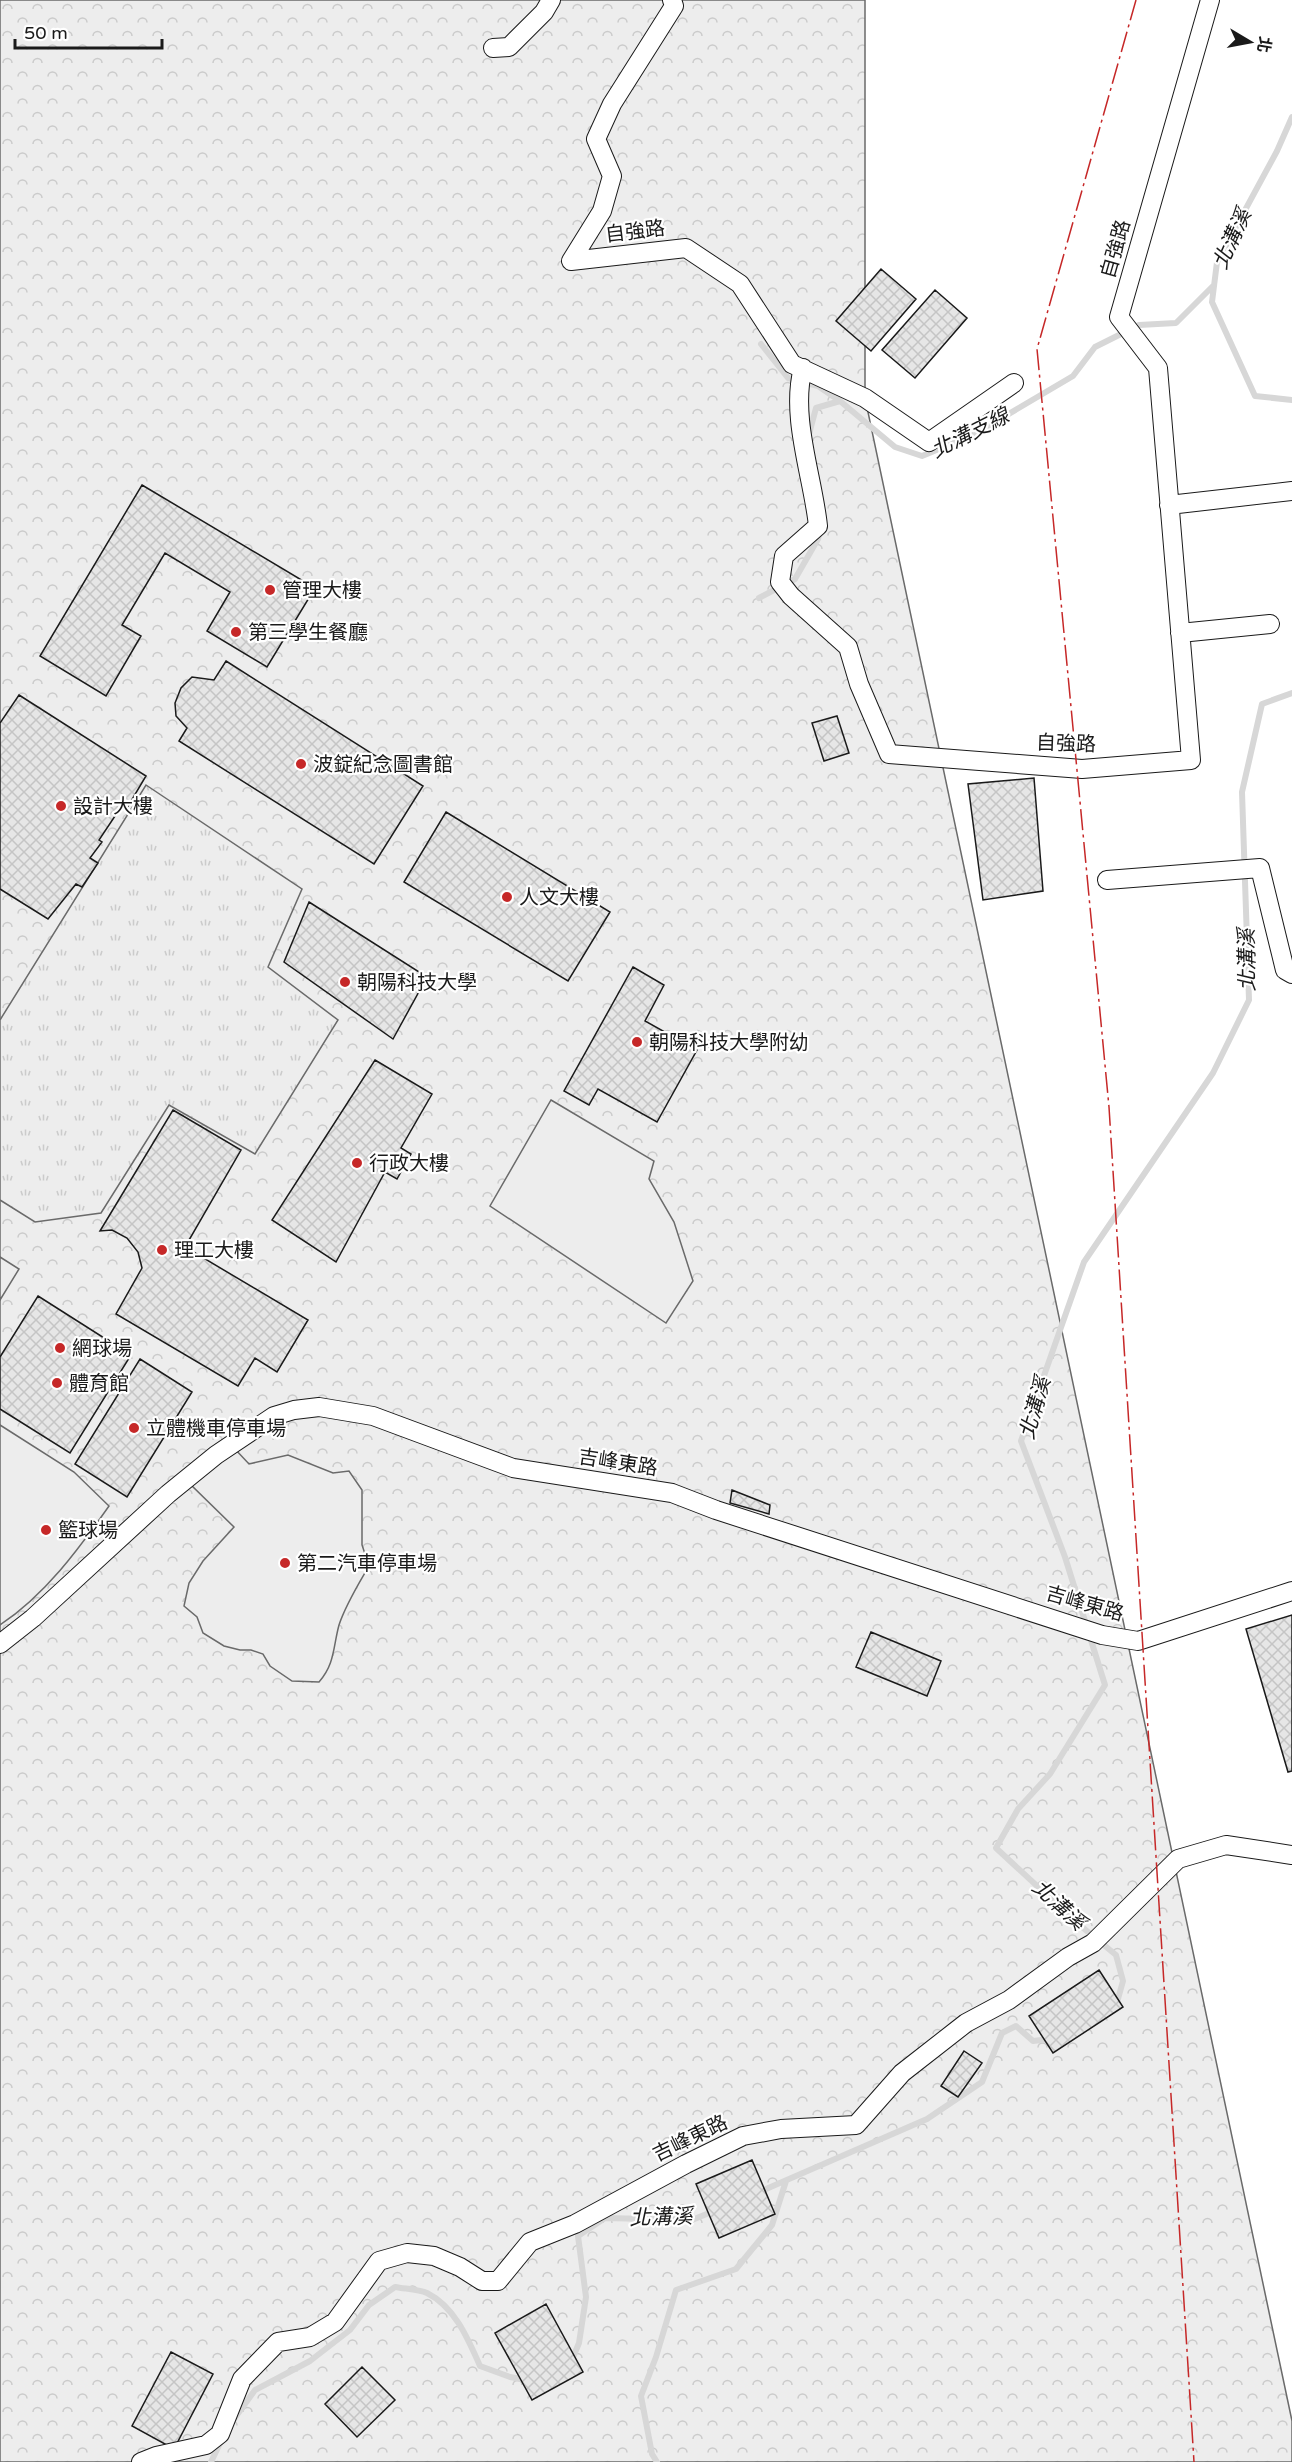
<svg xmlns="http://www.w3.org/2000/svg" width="1292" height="2462" font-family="'Varela Round','Noto Sans TC',sans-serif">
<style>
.forest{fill:url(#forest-crowns);stroke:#6a6a6a;stroke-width:1.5}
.park{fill:url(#park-tufts);stroke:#6a6a6a;stroke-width:1.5}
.pitch{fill:#ededed;stroke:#6a6a6a;stroke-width:1.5}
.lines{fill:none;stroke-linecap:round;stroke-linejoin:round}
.stream{stroke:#d7d7d7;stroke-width:6}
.building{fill:url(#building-cross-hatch);stroke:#1a1a1a;stroke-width:1.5}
.minor-casing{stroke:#1a1a1a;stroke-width:20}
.minor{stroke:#fff;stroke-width:18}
.power{stroke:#c62828;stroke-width:1.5;stroke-dasharray:21 4.5 3 4.5;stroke-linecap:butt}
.poi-dot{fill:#c62828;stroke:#fff;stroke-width:2}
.labels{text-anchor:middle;stroke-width:4.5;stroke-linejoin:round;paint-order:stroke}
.street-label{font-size:20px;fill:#1a1a1a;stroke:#fff}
.poi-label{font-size:20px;fill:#1a1a1a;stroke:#fff;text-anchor:start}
.water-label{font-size:21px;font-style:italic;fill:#1a1a1a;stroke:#fff}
</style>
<defs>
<pattern id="forest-crowns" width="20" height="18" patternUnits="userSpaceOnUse" patternTransform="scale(1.5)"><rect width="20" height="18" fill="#ededed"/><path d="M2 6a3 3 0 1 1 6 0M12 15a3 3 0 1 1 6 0" fill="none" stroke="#cbcbcb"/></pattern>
<pattern id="park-tufts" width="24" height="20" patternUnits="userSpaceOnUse" patternTransform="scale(1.5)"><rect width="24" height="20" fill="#ededed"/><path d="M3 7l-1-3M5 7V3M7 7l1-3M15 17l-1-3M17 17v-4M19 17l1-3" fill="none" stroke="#cbcbcb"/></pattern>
<pattern id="building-cross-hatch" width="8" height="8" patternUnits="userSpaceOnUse" patternTransform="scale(1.5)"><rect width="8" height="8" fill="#e6e6e6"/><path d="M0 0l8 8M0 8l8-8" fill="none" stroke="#c5c5c5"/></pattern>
</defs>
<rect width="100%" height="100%" fill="#fff"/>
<path class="forest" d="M0,0H865V398L1292,2421V2462H0Z"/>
<path class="park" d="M146,785L302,889L268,967L338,1020L255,1154L169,1105L101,1213L35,1222L0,1200V1020Z"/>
<path class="pitch" d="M551,1100L654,1161L649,1179L674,1222L693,1281L666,1323L490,1206Z
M0,1257L19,1269L0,1300Z
M0,1425L74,1472L109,1506C78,1550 45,1595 0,1625Z
M234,1448L249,1464L288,1455L333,1473L349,1471L362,1490V1545L369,1566C358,1585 346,1604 339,1625C333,1647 335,1664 319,1682L292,1681L270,1666L263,1654L251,1650H240L224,1646L203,1633L197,1617L184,1606L189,1583L203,1561L234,1527L187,1481Z"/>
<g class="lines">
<path class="stream" d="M1292,117L1277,151L1217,262L1212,302L1255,396L1292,400
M761,344L788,378L818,386L840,401
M808,438L816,408L840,401L895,447L922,456L973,435L1073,376L1095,347L1139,325L1176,323L1214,285
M759,598L795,579L818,539L820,530
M1116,2006L1123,1981L1116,1955L1076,1922L996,1848L1018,1809L1050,1774L1105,1685L1065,1557L1021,1441L1084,1262L1213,1073L1249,1000L1242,792L1262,704L1292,693
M759,2192L927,2119L982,2082L1002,2033L1016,2026L1033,2041L1050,2039
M571,2362L579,2343L586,2297L578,2236L605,2218L692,2220L714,2211
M234,2419L255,2390L310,2361L350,2330L369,2305L395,2287C405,2289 418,2289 427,2293C455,2307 468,2339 480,2366L510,2377L527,2380
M211,2462L221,2441
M657,2462L652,2454L641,2396L656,2357L676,2290L736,2269L772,2225L786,2181"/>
</g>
<path class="building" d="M881,269L916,299L871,351L836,321Z
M935,290L967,318L915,378L882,350Z
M142,485L315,588L267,667L207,631L230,592L165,553L122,625L141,636L106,696L40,656Z
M226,661L423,786L374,864L179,741L187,728L176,716L175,703L181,688L192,677L214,680Z
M19,695L146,776L127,808L123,804L99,840L102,842L90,858L98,863L82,887L76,884L48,919L0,889V723Z
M837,716L849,753L824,761L812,723Z
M1034,778L1043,891L983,900L968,784Z
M446,812L610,912L568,981L404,882Z
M309,902L427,977L393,1039L284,962Z
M633,967L664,985L645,1021L697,1050L657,1122L598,1089L589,1105L564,1091Z
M375,1060L432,1094L401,1148L411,1154L397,1179L385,1172L336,1262L272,1220Z
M173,1110L241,1150L185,1247L308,1320L277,1372L255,1358L238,1386L116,1314L142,1268L138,1252L127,1238L112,1230L100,1231Z
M38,1296L131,1355L70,1453L0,1409V1357Z
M140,1359L192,1392L127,1497L75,1464Z
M732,1490L770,1505L769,1514L730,1503Z
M1292,1615V1771L1288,1772L1246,1629Z
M871,1632L941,1661L927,1696L856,1667Z
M1099,1970L1123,2007L1053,2053L1029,2016Z
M964,2051L982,2063L958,2097L941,2086Z
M752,2160L775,2214L719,2238L696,2184Z
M546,2304L583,2372L532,2400L495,2333Z
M171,2352L213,2374L174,2449L132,2426Z
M362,2367L395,2400L357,2437L325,2404Z"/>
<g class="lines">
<g class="minor-casing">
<path id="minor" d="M672,0L674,6L612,104L596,139L612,176L602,211L571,261L686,248L740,284L792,364L865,398L929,442L1014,383
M493,48L509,47L544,12L551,0
M803,368C790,417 813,477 818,526L784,556L780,582L791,596L848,647L859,684L889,754L1082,769L1191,760L1158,368L1119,317L1210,0
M1169,505L1292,491
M1180,633L1270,624
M1107,880L1260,868L1285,970L1292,974
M0,1644L33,1618L168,1494L216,1455L274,1416L294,1410L319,1407L373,1416L513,1468L672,1493L716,1510L1102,1635L1138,1641L1292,1591
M141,2462L156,2456L206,2445L220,2434L242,2379L278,2342L310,2337L335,2322L379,2261L407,2253L434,2256L460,2267L482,2281H498L530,2242L575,2224L686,2164L743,2136L781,2129L856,2125L902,2073L966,2023L1009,2000L1068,1957L1093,1943L1178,1859L1226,1845L1292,1855"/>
</g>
<use href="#minor" class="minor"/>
<path class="power" d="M1136,0L1037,349L1109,1107L1194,2462"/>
</g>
<g class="poi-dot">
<circle cx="270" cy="590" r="6"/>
<circle cx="236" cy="632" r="6"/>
<circle cx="301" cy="764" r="6"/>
<circle cx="61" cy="806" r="6"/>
<circle cx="507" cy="897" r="6"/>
<circle cx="345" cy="982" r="6"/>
<circle cx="637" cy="1042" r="6"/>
<circle cx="357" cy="1163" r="6"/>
<circle cx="162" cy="1250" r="6"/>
<circle cx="60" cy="1348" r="6"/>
<circle cx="57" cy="1383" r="6"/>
<circle cx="134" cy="1428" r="6"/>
<circle cx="46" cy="1530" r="6"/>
<circle cx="285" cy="1563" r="6"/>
</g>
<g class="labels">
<g class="street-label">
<text transform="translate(635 231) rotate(-7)" y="7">自強路</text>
<text transform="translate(1115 249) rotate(-74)" y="7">自強路</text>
<text transform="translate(1066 743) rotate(2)" y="7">自強路</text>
<text transform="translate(618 1462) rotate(9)" y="7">吉峰東路</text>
<text transform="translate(1085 1603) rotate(16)" y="7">吉峰東路</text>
<text transform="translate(690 2138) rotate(-26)" y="7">吉峰東路</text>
</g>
<g class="poi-label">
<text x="282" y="597">管理大樓</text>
<text x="248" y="639">第三學生餐廳</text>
<text x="313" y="771">波錠紀念圖書館</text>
<text x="73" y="813">設計大樓</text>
<text x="519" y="904">人文大樓</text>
<text x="357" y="989">朝陽科技大學</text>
<text x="649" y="1049">朝陽科技大學附幼</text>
<text x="369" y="1170">行政大樓</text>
<text x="174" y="1257">理工大樓</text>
<text x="72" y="1355">網球場</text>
<text x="69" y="1390">體育館</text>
<text x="146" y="1435">立體機車停車場</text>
<text x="58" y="1537">籃球場</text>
<text x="297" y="1570">第二汽車停車場</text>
</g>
<g class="water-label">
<text transform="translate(1232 239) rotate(-66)" y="7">北溝溪</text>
<text transform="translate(970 433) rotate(-27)" y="7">北溝支線</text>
<text transform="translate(1247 960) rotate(-91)" y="7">北溝溪</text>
<text transform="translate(1035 1408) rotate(-74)" y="7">北溝溪</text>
<text transform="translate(1059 1905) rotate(42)" y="7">北溝溪</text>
<text transform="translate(661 2217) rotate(-2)" y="7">北溝溪</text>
</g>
</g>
<g transform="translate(1250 42) rotate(100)" stroke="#ffffff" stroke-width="4.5" paint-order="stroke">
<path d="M0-4.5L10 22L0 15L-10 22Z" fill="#1a1a1a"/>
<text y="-9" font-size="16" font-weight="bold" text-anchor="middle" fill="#1a1a1a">北</text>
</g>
<path d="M15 39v9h147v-9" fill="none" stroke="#1a1a1a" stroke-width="3"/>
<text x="24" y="39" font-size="18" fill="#1a1a1a" stroke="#ffffff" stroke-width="4.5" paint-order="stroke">50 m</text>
</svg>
